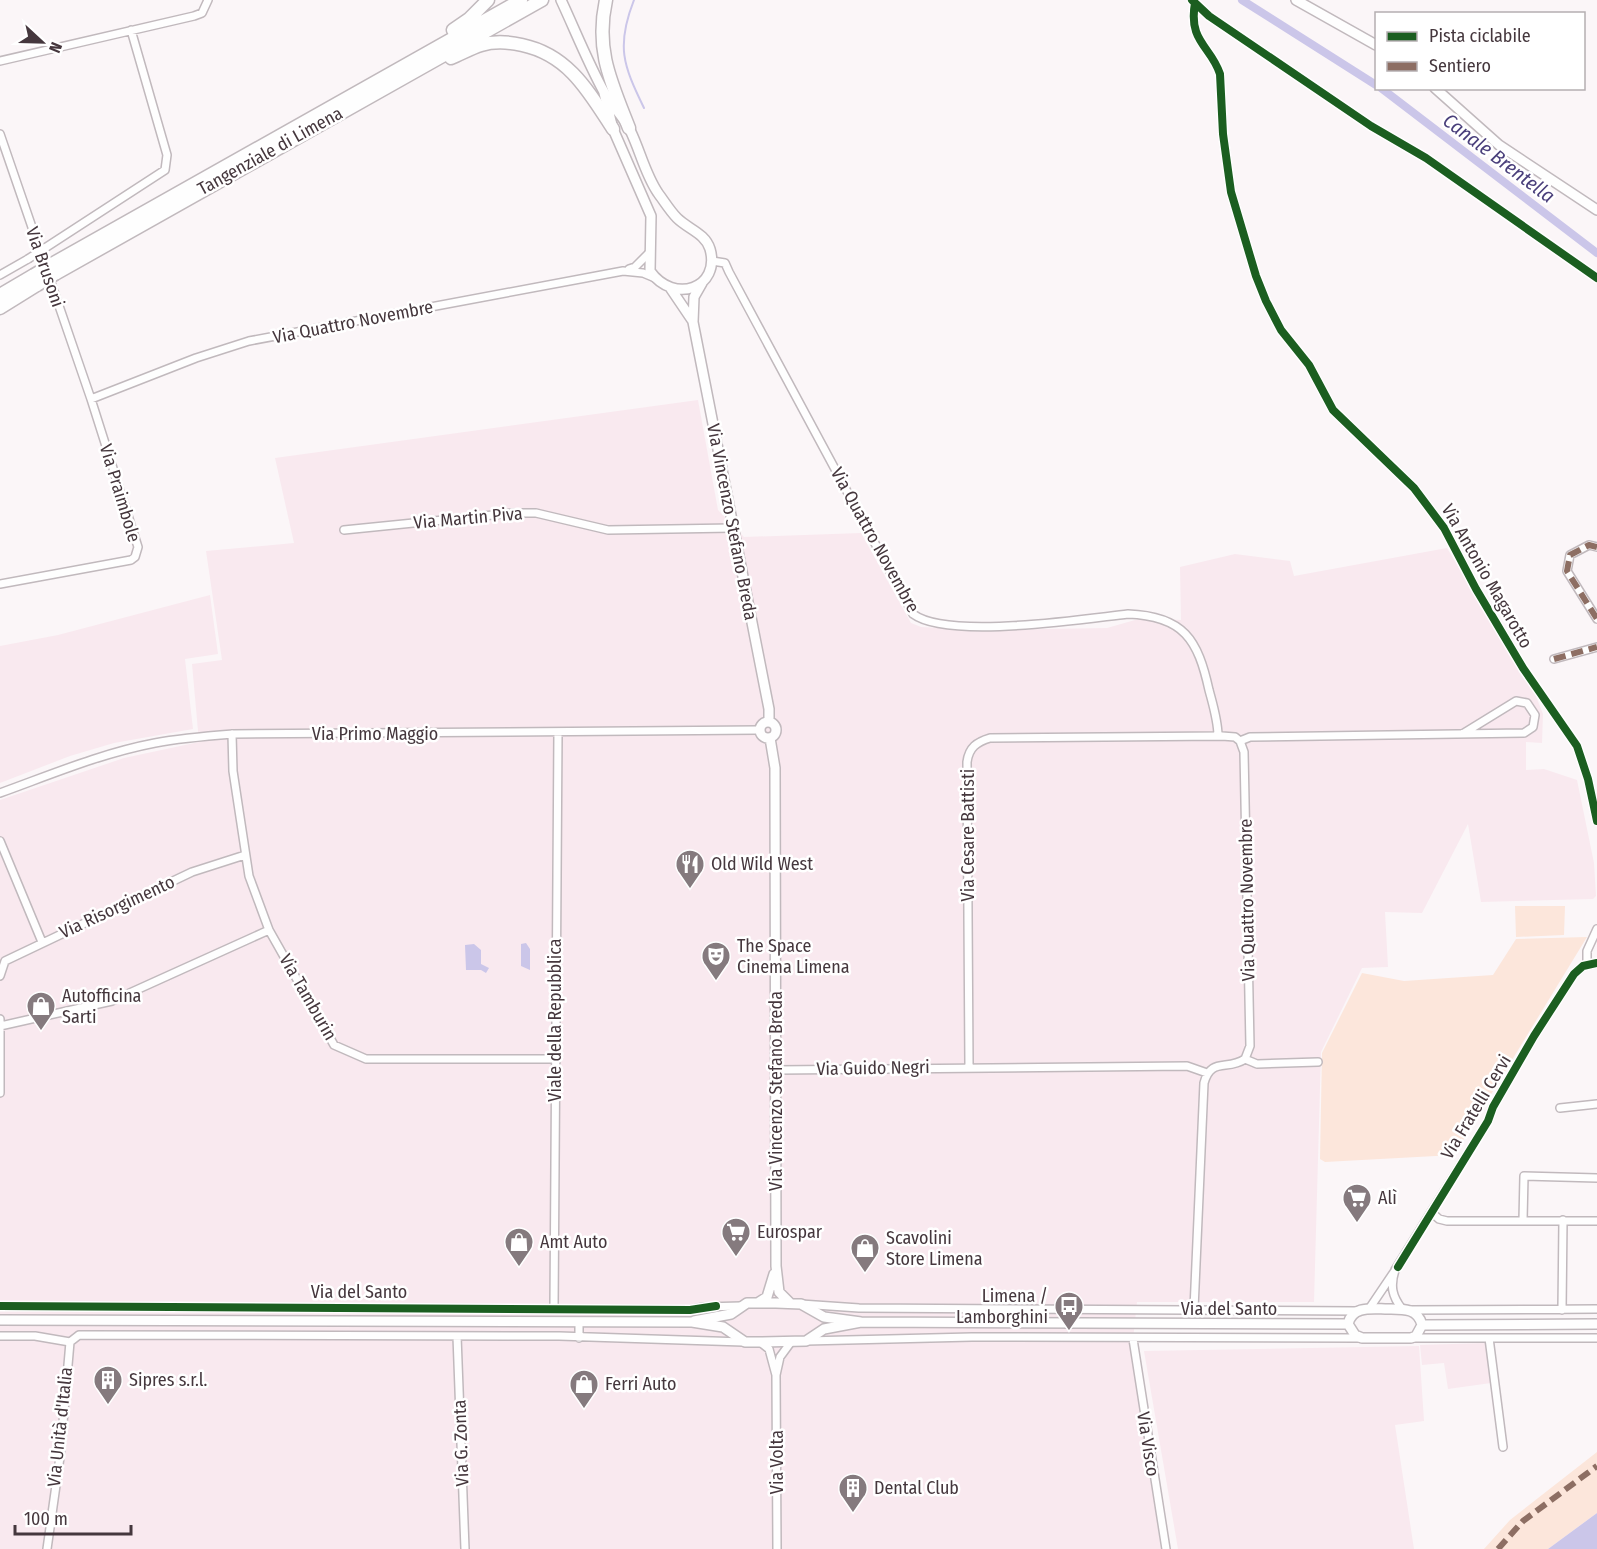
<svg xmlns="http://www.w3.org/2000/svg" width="1597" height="1549" font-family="'Fira Sans Condensed',sans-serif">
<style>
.built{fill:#f9e9ef}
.green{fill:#fce6db}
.water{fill:#cbc6e9}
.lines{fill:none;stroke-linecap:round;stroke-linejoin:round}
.stream{stroke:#cbc6e9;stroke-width:2}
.canal{stroke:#cbc6e9;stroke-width:8}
.street-casing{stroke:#c1b9bd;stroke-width:10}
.secondary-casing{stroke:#c1b9bd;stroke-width:12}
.highway-casing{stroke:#c1b9bd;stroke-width:15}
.street{stroke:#fefefe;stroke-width:7}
.secondary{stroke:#fefefe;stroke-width:9}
.highway{stroke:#fefefe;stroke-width:12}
.street-bridge-casing{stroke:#c1b9bd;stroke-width:10;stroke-linecap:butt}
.highway-bridge-casing{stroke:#c1b9bd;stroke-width:15;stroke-linecap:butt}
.street-bridge{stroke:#fefefe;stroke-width:7}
.highway-bridge{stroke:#fefefe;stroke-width:12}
.quiet{stroke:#8d6e63;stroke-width:6;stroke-dasharray:12 6;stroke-linecap:butt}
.cycleway-casing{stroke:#fff;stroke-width:11}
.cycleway{stroke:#1b5e20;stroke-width:8}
.labels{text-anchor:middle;stroke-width:5;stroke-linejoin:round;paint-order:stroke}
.street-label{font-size:18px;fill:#45373d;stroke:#fff}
.poi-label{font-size:18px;fill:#45373d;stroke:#fff;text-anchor:start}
.water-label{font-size:20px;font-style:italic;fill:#4a3f7b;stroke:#fff}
</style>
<rect width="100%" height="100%" fill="#fbf6f8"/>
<path class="built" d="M698,400L718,510L744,537L861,533L911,623L921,627L979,630L1107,628L1142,618L1181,620L1180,567L1235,554L1290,561L1294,576L1447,548L1535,694L1543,714L1542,743L1526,742V770L1544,769L1577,780L1594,863L1596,896L1593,899L1481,902L1468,824L1422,913L1385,912L1388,967L1362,968L1321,1052L1314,1302H1137L1132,1349L1161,1549H0V800L124,758L199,742L192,664L222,660L206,551L294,543L275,458Z
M210,595L218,654L185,659L193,729L114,743L70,756L0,783V646L58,635Z
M1486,1343L1491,1383L1448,1389L1444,1363L1422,1365L1420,1345Z
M1419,1346L1424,1421L1395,1425L1414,1549H1178L1144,1351Z"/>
<path class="green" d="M1515,906H1565L1564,935L1516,937Z
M1587,937L1454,1155L1325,1162L1320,1159L1322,1053L1362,973L1404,981L1493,975L1516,939Z
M1597,1452V1513L1548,1549H1484L1510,1520Z"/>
<path class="water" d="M526,943L530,949V970L521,966V944Z
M474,944L481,950V964L489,968L486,973L481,970H466L465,945Z
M1597,1513V1549H1548Z"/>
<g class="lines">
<path class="stream" d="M634,0C616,46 623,65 644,108"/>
<path class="canal" d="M1242,0L1376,85
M1381,88L1597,253"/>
<g class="street-casing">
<path id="street" d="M1195,3C1188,42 1211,46 1220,74L1223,134L1231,192L1256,276L1266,301L1281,330L1309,365L1333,410L1414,488L1444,528L1476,589L1523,668L1577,746L1588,779L1597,821
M0,61L194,16L202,13L208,0
M0,134L91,399L138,547L135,557L131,560L0,584
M45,248L165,170L167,155L131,30
M712,261L725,263L729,272L913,614C948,640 1082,619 1128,614C1184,616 1198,640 1209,690C1213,705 1218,721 1218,736
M629,269L635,267L649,253
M0,275L28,259
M91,399L196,358L249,341L623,271L643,273L655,278
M344,530L513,513H536L608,530L733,528
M1597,547L1589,545L1570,555L1567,571L1597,619
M1554,659L1597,647
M232,734L233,771L249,876L269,930L334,1045L366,1059H554
M1240,741L1250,737L1524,733L1533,727L1535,715L1527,703L1516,701L1464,733
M1240,741L1244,752L1250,1046L1245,1059
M0,793C50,775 102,753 155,743C181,738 207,736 233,734L759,730
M0,841L42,942
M1587,964V951L1597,929
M0,976L5,961L192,872L245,855
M0,1019V1093
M0,1026L112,1001L269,930
M1245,1059L1257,1064L1318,1062
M969,1066L967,762C969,747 977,742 990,738L1222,736L1235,737L1240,741
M777,1070L1187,1066L1207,1073
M1560,1108L1597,1104
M1431,1212L1439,1219L1447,1221H1597
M1523,1220L1524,1176L1597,1178
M801,1304L859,1308L1357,1311
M0,1306L690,1310L704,1307L741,1306
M554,1308L558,732
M1194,1309L1204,1083C1211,1057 1227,1071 1245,1059
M1369,1309L1394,1272
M1402,1309C1392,1296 1390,1286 1395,1270L1488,1121L1493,1107L1534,1036L1574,974L1583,966L1597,963
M1411,1310L1597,1309
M1562,1310L1563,1220
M579,1322V1338
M0,1336H35L70,1342
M457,1336L465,1549
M1413,1338H1597
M1489,1338L1503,1447
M1133,1339L1166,1549
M806,1341L972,1337L1360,1338
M70,1342L79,1335L559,1336L743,1342
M760,1342L769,1349L776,1375
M47,1549L60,1457L70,1342
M777,1549L776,1375L780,1357L791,1342"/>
</g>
<g class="secondary-casing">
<path id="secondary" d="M561,0C575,30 588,63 604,92C611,105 623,116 630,130C640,150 645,174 658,193C664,201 670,211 677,218C688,229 705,233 710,249C721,288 674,305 650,271L651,216L613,129L604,93
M1296,0L1376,45
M1435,88L1499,145L1597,210
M702,283L694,297L693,322L769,709V721
M671,289L692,320
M760 730a8 8 0 1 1 16 0a8 8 0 1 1-16 0Z
M770,738L775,768L776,1266L779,1292L790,1303
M759,1302L767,1297L774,1274
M1388,1309C1403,1309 1418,1308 1422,1325L1416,1336L1411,1338H1362L1355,1335L1348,1324C1352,1305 1373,1309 1388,1309Z
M0,1320L692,1322L723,1327L745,1342H760L806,1341L824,1329L861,1322
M694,1321L731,1314L747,1303H776L801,1304L824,1317L861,1322L1348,1324
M1422,1325L1597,1324"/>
</g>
<g class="highway-casing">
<path id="highway" d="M606,0C595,50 611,82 629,128
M453,30L469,19L488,0
M451,58C461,54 471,48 481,45C494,41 509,42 522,45C569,55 589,92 613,129
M52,264L521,0
M55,274L542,0
M0,295L34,275
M0,308L37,285"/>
</g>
<use href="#street" class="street"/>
<use href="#secondary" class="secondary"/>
<use href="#highway" class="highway"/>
<g class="street-bridge-casing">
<path id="street-bridge" d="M28,259L45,248"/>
</g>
<g class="highway-bridge-casing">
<path id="highway-bridge" d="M34,275L52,264
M37,285L55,274"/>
</g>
<use href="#street-bridge" class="street-bridge"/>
<use href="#highway-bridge" class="highway-bridge"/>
<path class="quiet" d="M1597,547L1589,545L1570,555L1567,571L1597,619
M1554,659L1597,647
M1498,1549L1523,1521L1597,1466"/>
<g class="cycleway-casing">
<path id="cycleway" d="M1192,0L1209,16L1371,126L1426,158L1597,278
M1195,3C1188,42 1211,46 1220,74L1223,134L1231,192L1256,276L1266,301L1281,330L1309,365L1333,410L1414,488L1444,528L1476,589L1523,668L1577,746L1588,779L1597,821
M1398,1267L1488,1121L1493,1107L1534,1036L1574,974L1583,966L1597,963
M0,1306L690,1310L716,1306"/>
</g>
<use href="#cycleway" class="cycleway"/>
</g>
<defs>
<g id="restaurant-pin" transform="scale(1.5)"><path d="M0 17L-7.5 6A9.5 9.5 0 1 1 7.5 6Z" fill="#857a7e" stroke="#fff"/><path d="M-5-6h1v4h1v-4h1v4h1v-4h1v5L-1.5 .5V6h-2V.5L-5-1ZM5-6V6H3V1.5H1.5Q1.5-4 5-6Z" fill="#fff"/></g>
<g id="theatre-pin" transform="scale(1.5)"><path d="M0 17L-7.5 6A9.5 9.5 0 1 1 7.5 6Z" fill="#857a7e" stroke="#fff"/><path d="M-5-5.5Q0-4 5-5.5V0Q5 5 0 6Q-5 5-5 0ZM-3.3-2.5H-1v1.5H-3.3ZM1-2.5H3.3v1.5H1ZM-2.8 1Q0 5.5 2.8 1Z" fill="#fff"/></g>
<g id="shop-pin" transform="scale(1.5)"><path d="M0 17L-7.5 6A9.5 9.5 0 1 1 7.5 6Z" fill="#857a7e" stroke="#fff"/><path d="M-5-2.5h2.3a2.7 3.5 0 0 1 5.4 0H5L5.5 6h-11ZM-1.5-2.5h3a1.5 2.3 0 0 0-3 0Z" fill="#fff"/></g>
<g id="supermarket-pin" transform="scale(1.5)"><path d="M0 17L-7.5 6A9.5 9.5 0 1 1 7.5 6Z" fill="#857a7e" stroke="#fff"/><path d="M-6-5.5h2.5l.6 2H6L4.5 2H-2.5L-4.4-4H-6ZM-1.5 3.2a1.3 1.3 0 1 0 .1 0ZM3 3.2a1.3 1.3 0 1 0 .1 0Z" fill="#fff"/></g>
<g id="bus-pin" transform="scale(1.5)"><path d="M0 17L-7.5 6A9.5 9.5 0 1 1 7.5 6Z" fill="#857a7e" stroke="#fff"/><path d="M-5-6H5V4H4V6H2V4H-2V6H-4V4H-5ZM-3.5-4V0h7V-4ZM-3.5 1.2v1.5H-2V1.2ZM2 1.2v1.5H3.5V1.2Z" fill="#fff"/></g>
<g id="building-pin" transform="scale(1.5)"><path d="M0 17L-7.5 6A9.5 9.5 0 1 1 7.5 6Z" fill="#857a7e" stroke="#fff"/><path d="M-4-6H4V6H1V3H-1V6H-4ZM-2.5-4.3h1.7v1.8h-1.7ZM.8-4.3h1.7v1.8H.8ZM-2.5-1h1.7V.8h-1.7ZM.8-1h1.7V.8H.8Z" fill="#fff"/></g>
</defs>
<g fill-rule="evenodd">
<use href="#restaurant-pin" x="690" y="864"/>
<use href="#theatre-pin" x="716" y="956"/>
<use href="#shop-pin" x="41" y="1006"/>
<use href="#supermarket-pin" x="1357" y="1198"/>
<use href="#supermarket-pin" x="736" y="1232"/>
<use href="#shop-pin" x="519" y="1242"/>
<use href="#shop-pin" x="865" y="1248"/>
<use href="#bus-pin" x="1069" y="1306"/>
<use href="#building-pin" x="108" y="1380"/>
<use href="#shop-pin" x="584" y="1384"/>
<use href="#building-pin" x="853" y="1488"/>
</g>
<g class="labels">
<g class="street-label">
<text transform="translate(270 151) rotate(-29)" y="6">Tangenziale di Limena</text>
<text transform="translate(45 267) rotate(71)" y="6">Via Brusoni</text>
<text transform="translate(353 322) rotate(-11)" y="6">Via Quattro Novembre</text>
<text transform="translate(120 493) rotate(73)" y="6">Via Praimbole</text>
<text transform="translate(468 518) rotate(-5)" y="6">Via Martin Piva</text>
<text transform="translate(732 522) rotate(79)" y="6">Via Vincenzo Stefano Breda</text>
<text transform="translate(875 540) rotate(61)" y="6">Via Quattro Novembre</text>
<text transform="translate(1487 576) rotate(60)" y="6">Via Antonio Magarotto</text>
<text x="375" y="740">Via Primo Maggio</text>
<text transform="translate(968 835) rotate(-90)" y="6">Via Cesare Battisti</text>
<text transform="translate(1247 900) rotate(-91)" y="6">Via Quattro Novembre</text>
<text transform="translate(117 907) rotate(-25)" y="6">Via Risorgimento</text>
<text transform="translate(308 997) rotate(60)" y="6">Via Tamburin</text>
<text transform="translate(555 1020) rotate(-90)" y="6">Viale della Repubblica</text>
<text transform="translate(873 1068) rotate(-1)" y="6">Via Guido Negri</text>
<text transform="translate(776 1091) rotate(-90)" y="6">Via Vincenzo Stefano Breda</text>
<text transform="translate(1476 1107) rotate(-59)" y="6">Via Fratelli Cervi</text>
<text x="359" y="1298">Via del Santo</text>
<text x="1229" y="1315">Via del Santo</text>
<text transform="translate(60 1427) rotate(-84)" y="6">Via Unità d'Italia</text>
<text transform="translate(461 1443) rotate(-92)" y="6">Via G. Zonta</text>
<text transform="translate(1148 1444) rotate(81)" y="6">Via Visco</text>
<text transform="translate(777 1462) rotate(-90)" y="6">Via Volta</text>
</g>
<g class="poi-label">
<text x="711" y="870">Old Wild West</text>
<text x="737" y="952">The Space<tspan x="737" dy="21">Cinema Limena</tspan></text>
<text x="62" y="1002">Autofficina<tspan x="62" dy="21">Sarti</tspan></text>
<text x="1378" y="1204">Alì</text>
<text x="757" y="1238">Eurospar</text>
<text x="886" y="1244">Scavolini<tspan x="886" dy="21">Store Limena</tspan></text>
<text x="540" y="1248">Amt Auto</text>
<text x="1048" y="1302" text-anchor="end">Limena /<tspan x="1048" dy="21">Lamborghini</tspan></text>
<text x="129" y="1386">Sipres s.r.l.</text>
<text x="605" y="1390">Ferri Auto</text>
<text x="874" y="1494">Dental Club</text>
</g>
<g class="water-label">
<text transform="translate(1499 158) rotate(37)" y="7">Canale Brentella</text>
</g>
</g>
<rect x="1375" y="12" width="210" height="78" fill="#ffffff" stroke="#b5afb1" stroke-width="1.5"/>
<rect x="1387" y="32" width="30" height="9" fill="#1b5e20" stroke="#b5afb1" stroke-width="1.5"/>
<text x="1429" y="42" font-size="18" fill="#45373d">Pista ciclabile</text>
<rect x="1387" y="62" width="30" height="9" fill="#8d6e63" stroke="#b5afb1" stroke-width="1.5"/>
<text x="1429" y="72" font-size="18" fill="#45373d">Sentiero</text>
<g transform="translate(42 42) rotate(112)" stroke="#ffffff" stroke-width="4.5" paint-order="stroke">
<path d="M0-4.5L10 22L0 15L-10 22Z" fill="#45373d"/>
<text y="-9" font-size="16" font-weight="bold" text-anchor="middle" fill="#45373d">N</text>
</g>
<path d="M15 1525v9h116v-9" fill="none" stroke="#45373d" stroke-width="3"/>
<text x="24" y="1525" font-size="18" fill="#45373d" stroke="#ffffff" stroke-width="4.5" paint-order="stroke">100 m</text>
</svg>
